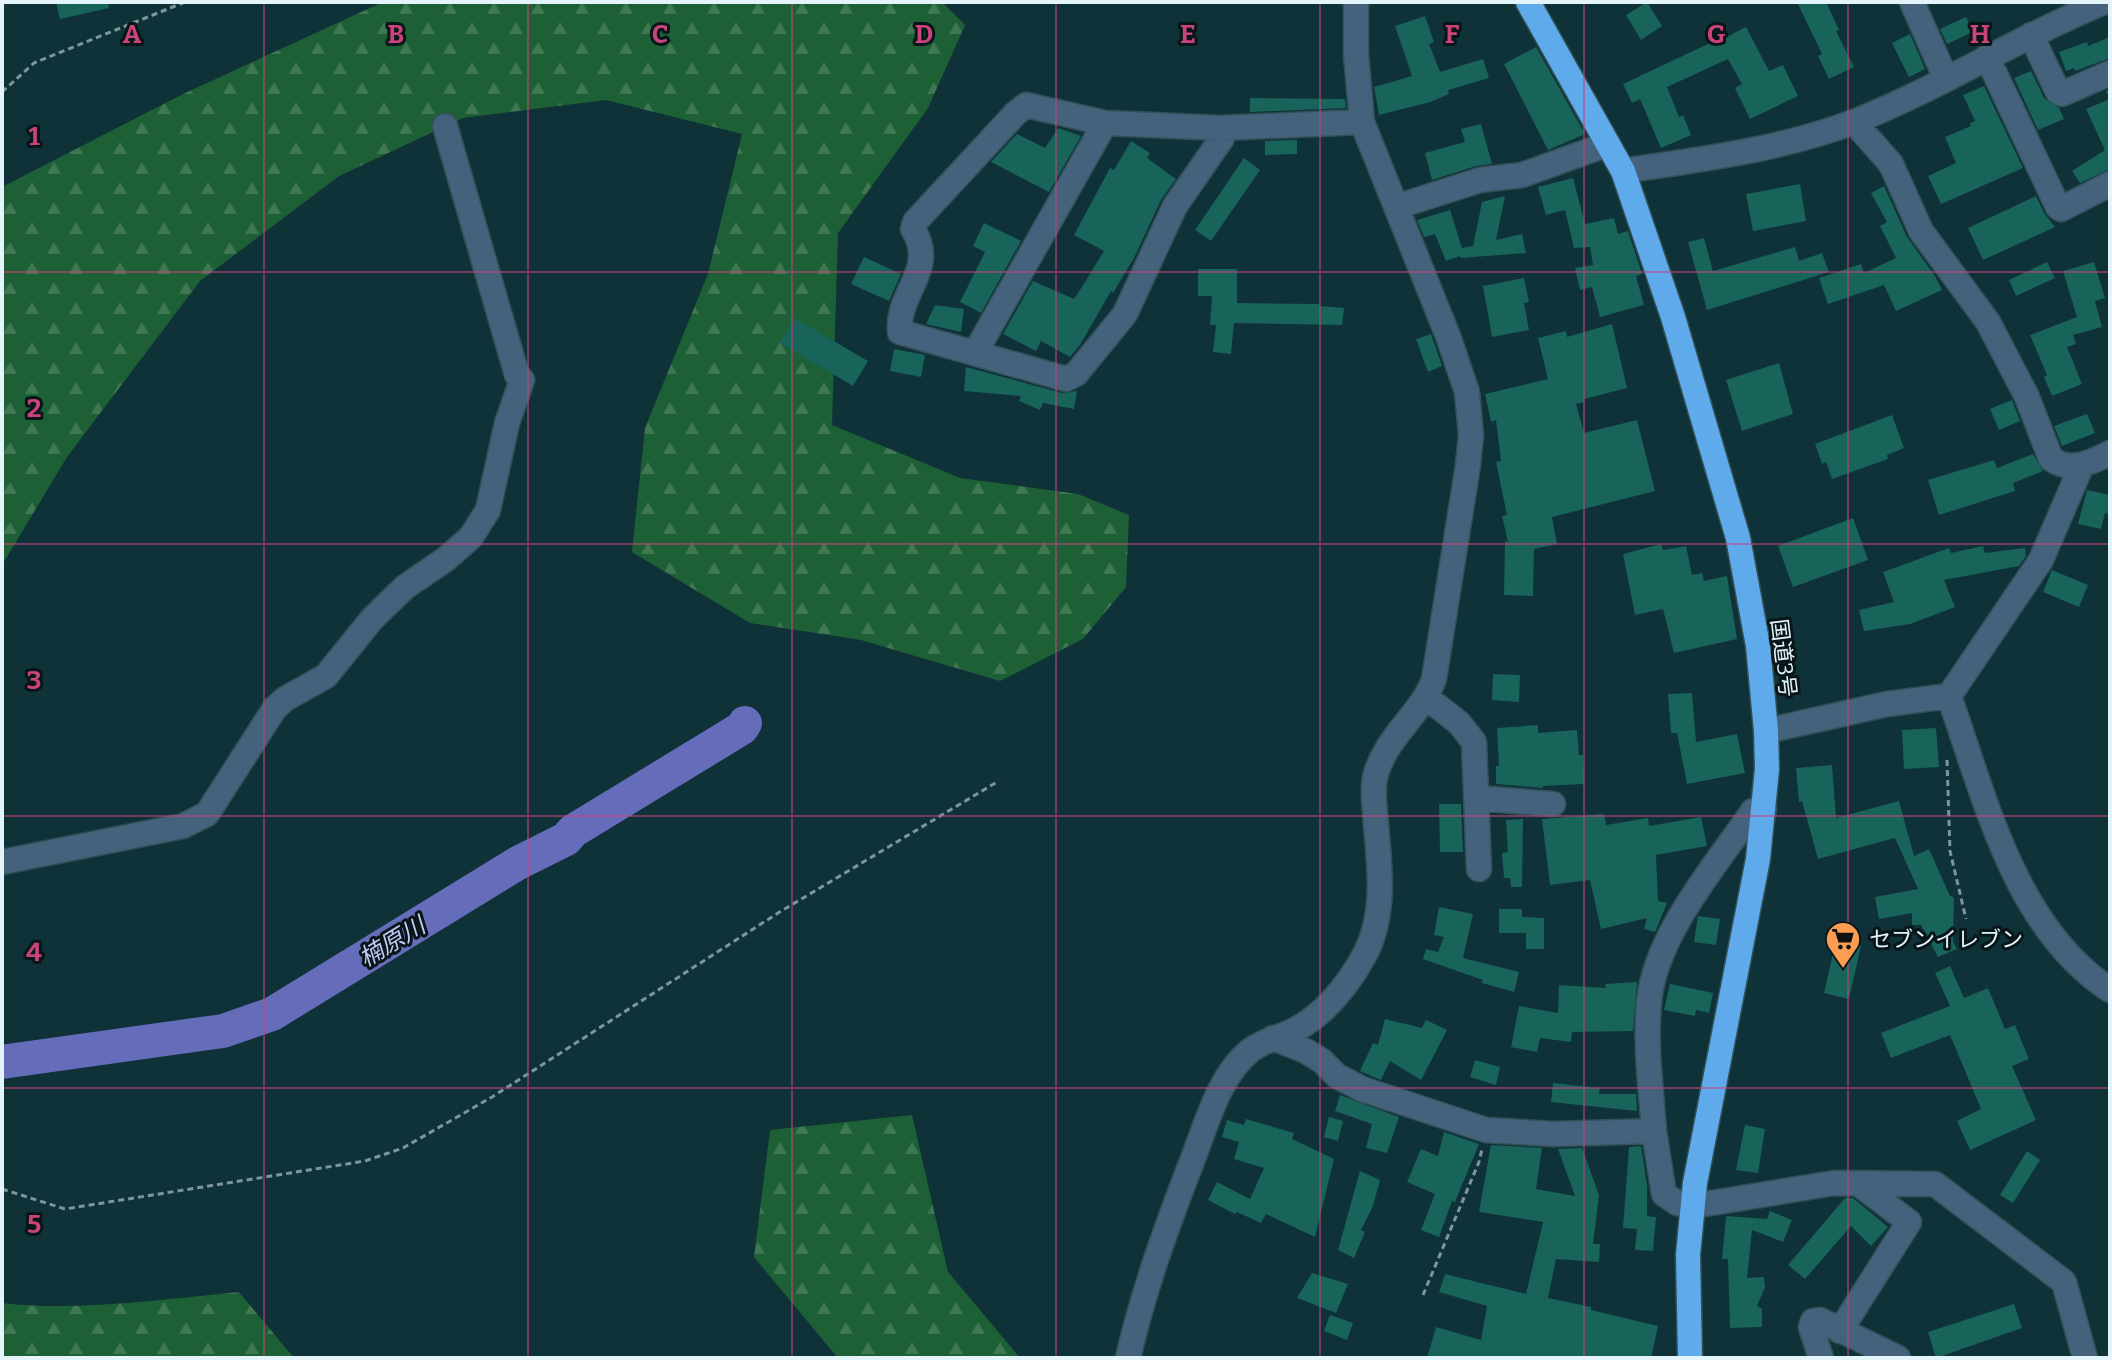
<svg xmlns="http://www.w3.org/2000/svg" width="2112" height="1360" font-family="Bitter,'Noto Sans JP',serif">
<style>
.forest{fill:url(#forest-firs)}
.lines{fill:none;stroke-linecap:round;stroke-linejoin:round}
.river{stroke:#656dbb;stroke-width:34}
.building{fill:#18635a}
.minor-casing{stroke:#315057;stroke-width:27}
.highway-casing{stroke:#315057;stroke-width:27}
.path{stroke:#7d969c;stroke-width:3;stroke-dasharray:6 4;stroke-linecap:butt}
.minor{stroke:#44627b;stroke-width:24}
.highway{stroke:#5eaaea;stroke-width:24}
.grid{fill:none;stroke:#c9447b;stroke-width:2;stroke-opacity:0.55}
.labels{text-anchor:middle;stroke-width:6;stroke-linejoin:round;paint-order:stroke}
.street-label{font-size:22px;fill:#e3f5fa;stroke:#091619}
.poi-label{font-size:22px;fill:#e3f5fa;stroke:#091619;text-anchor:start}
.water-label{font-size:24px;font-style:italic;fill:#c3caf5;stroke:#091619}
.grid-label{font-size:26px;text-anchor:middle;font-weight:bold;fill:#c9447b;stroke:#091619;stroke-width:6;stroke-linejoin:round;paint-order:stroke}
</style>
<defs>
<pattern id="forest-firs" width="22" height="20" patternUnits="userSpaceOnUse" patternTransform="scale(2)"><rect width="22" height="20" fill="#1e6035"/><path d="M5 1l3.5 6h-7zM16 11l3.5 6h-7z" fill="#3f7753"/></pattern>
</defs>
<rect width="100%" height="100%" fill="#0f3138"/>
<path class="forest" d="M383,2H942L965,25L928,108L838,233L832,425L960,478L1078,494L1129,515L1126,587L1083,639L1000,681L861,640L750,623L632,552L645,428L708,274L742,134L606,100L463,118L339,176L200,281L67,457L2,565V187L183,94Z
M912,1115L948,1272L1020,1358H838L754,1257L770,1130Z
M239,1292L294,1358H2V1303C76,1312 165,1299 239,1292Z"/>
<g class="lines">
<path class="river" d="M2,1062L223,1031L272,1014L518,863L566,839L573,831L742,728L745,723"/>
</g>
<path class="building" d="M56,2H108L109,8L60,19Z
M1647,2L1662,26L1641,40L1626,15Z
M1797,2H1826L1839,30L1836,31L1854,67L1829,79L1818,56L1822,54Z
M1425,16L1434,42L1429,44L1440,72L1483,59L1489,78L1448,90L1449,94L1430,102L1379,115L1374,87L1412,76L1395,26Z
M1966,17L1973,32L1947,44L1940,29Z
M1746,27L1769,71L1783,65L1798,96L1750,119L1735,88L1742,84L1728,59L1667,87L1679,117L1683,115L1691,135L1661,148L1640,99L1632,103L1623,84L1710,43L1711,45Z
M1910,34L1925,69L1909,77L1892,43Z
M2110,37V58L2075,71L2074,68L2066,71L2059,52L2087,42L2088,46Z
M1536,47L1585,134L1548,150L1504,64Z
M2031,71L2044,98L2059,108L2064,119L2038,130L2014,78Z
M1984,86L2023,168L1941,204L1928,176L1956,163L1945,137L1971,126L1970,123L1975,121L1963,95Z
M2110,89V169L2080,183L2072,171L2105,150L2086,109L2110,99L2106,91Z
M1250,98L1345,99L1346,108L1250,112Z
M1481,124L1492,164L1476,166L1432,180L1425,153L1465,142L1461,129Z
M1058,128L1081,136L1049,192L991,162L1017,134L1045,148Z
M1297,140V154L1265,155V141Z
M1131,141L1150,153L1147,158L1176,179L1161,200L1134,258L1113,293L1111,291L1080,345L1070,357L1041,341L1036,351L1003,334L1033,281L1074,299L1080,290L1104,251L1074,235L1110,168L1114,170Z
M1244,158L1260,170L1211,241L1195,230Z
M1573,178L1585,224L1614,218L1618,234L1628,231L1642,274L1636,276L1644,305L1600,317L1592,287L1580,290L1575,268L1593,265L1590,247L1574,248L1565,210L1546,215L1538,187Z
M1800,184L1806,221L1753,231L1746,194Z
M1884,186L1907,237L1935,276L1942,290L1896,311L1884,285L1828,304L1819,278L1861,264L1864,273L1896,258L1880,226L1887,222L1871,193Z
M1505,196L1496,240L1522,234L1526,253L1460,258V256L1446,261L1435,234L1424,237L1417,220L1450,210L1462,248L1473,246L1482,202Z
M2036,196L2044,213L2055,227L1983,260L1968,228Z
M984,223L1021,241L981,313L960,302L985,252L973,246Z
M1704,238L1713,271L1795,247L1799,261L1822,253L1829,272L1707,310L1688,242Z
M864,257L901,274L889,301L851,284Z
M2047,262L2055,278L2016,296L2009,280Z
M2094,262L2105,298L2095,301L2102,327L2073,335L2076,344L2067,347L2082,384L2052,396L2044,377L2047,375L2030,335L2077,317L2063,271Z
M1198,269H1237V303L1319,304V306L1344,308L1342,325L1234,323L1231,354L1213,352L1216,325H1210L1212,296H1198Z
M1524,278L1529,302L1524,303L1529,330L1492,337L1483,286Z
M935,305L964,309L961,332L926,324Z
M794,318L868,361L853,386L780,343Z
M1612,324L1627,388L1584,399V402L1576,404L1584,433L1637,420L1655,491L1552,517L1557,544L1534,549L1533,596L1504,595L1505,541L1508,542L1502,516L1507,515L1496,462L1501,461L1496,420L1491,422L1485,394L1548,379L1538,338L1566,331L1567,337Z
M1431,334L1442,366L1428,372L1416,339Z
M894,349L925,355L921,377L890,371Z
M1779,363L1793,414L1742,431L1726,380Z
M966,367L1062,393L1077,391L1074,409L1043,403L1040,410L1019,401L1021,396L964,391Z
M2012,400L2020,421L1999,430L1990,409Z
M2087,414L2095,433L2062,446L2054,426Z
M1892,415L1904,448L1887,455L1888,459L1832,479L1826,462L1822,464L1815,444Z
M2033,454L2043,471L2013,483L2015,491L1939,515L1928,480L1994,460L1997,468Z
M2087,490L2110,495V514L2105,513L2101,529L2078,524Z
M1853,518L1868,560L1793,587L1778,546Z
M1661,544L1663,550L1686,546L1692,575L1702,573L1704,581L1727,576L1737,639L1674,653L1663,609L1635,615L1623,554Z
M1983,546L1985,553L2025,548L2026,556L2019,566L1944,580L1955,607L1910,624L1864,631L1859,610L1894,602L1883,572L1949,548L1951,553Z
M2052,570L2088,585L2079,607L2043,592Z
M1493,674L1520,675L1519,702L1492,700Z
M1692,693L1696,742L1737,734L1745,773L1687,784L1677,733H1671L1668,694Z
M1538,725V733L1577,730L1579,755H1583L1584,784L1543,786V788L1496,784V766H1499L1497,728Z
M1936,728L1939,767L1904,769L1902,730Z
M1832,765L1836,818L1899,801L1914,856L1929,849L1950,896L1954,897L1953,942L1957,949L1938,957L1921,925H1912V913L1879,919L1875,897L1918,889L1895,838L1818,859L1802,801L1799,802L1796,768Z
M1439,804H1461L1463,852H1440Z
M1604,814L1606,825L1648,818L1649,826L1701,817L1707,846L1656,855L1658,901L1667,903L1655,932L1644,929L1647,918L1601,929L1590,880L1550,885L1542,819Z
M1523,819L1522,887H1511L1510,878H1504L1502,853L1508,852L1506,820Z
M1439,907L1473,914L1463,958L1519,972L1514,992L1482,983L1483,980L1423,959L1426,949L1438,952L1444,937L1434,935Z
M1499,909H1522V917L1544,918V949H1526V933H1499Z
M1698,916L1720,919L1716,945L1694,942Z
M1836,940L1861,946L1849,999L1824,993Z
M1950,966L1964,998L1988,988L2005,1029L2015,1025L2029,1059L2012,1066L2036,1120L1970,1150L1957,1121L1981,1109L1950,1035L1891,1058L1881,1033L1950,1006L1935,973Z
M1637,982L1633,1031L1572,1032L1571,1042L1540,1038L1537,1052L1511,1047L1519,1006L1558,1013L1559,985L1606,988L1605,984Z
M1670,984L1713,993L1709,1013L1696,1010L1695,1016L1664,1010Z
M1385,1019L1422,1028L1426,1020L1447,1030L1421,1080L1390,1061L1381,1080L1360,1071L1373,1043L1378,1045Z
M1475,1060L1500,1067L1496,1085L1470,1077Z
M1553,1083L1600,1088L1599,1094H1636L1637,1111L1551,1102Z
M1340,1095L1399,1117L1387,1153L1366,1148L1372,1124L1335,1111Z
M1329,1117L1343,1121L1338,1141L1324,1137Z
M1246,1119L1294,1133L1292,1139L1334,1159L1315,1237L1266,1214L1261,1223L1237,1212L1235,1214L1208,1200L1217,1182L1250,1199L1264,1168L1234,1159L1239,1142L1222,1137L1227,1120L1244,1125Z
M1745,1125L1765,1129L1758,1173L1736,1170Z
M1444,1132L1479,1144L1455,1202L1452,1201L1439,1237L1421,1230L1435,1194L1407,1182L1421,1149L1438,1156Z
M1491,1145L1542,1148L1536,1189L1575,1196L1558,1149L1582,1148L1599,1195L1593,1244H1600L1599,1262L1556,1259L1548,1298L1591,1307V1310L1658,1326L1651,1358H1427L1436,1327L1481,1340L1487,1306L1439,1292L1445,1274L1526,1294L1543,1222L1479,1212Z
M1641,1146L1647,1185V1216L1656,1217L1653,1251L1635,1250L1637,1229L1623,1228L1629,1147Z
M2027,1151L2040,1160L2013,1203L2000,1195Z
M1360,1171L1380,1180L1373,1206L1361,1230L1365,1232L1354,1258L1338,1250Z
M1845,1198H1853L1888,1227L1871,1246L1851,1226L1805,1279L1788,1265Z
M1770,1211L1792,1220L1783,1242L1752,1230L1747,1278L1764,1277L1765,1287L1757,1306L1762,1309V1327L1730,1328L1728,1259H1722L1726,1216L1767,1219Z
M1312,1273L1348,1284L1336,1313L1297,1298Z
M2014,1304L2022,1328L1936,1358L1928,1332Z
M1330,1315L1353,1323L1347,1340L1324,1331Z"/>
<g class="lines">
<g class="minor-casing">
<path id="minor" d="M1912,2L1946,79
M2031,35L2058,92L2062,94L2110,73
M1987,57L2058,207L2061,209L2110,184
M1026,105L1105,123L1222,128V138L1175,206L1125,314L1076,374L1066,379L900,332C896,293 938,270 913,229L915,222L1016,113Z
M1854,122L1891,164L1921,231L1988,322L2027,397L2051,459C2071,473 2091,462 2110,453
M1222,128L1362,122
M1623,171C1701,159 1781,150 1856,121C1941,87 2019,37 2104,2
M1396,207L1480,180L1522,175L1608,144
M975,353L1105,123
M2081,467L2041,560L1949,696C1985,797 2014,927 2110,990
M1426,697L1459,723L1474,742L1479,869
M1766,731L1887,704L1949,696
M1477,798L1553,804
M2,862L183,826L207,814L275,708L285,699L326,676L372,619L405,587L446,559L471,537L488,510L507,423L522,380L517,375L445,126
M1273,1038L1306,1051L1322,1061L1337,1076L1362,1089L1486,1130L1553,1134L1654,1131L1664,1194L1677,1203L1693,1206L1834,1183L1935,1184L2064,1282L2085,1358
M1654,1131C1651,1088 1645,1045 1649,1002C1655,935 1716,865 1753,811L1764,810
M1840,1331L1909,1222L1859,1184
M1128,1358C1144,1288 1168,1223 1194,1156C1207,1122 1220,1074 1251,1050C1265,1039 1285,1037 1300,1027C1327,1011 1349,983 1364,956C1386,916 1380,868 1376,825C1375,809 1372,792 1375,777C1385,737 1421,715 1434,679L1468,465L1471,435L1467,392L1448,336L1362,122L1356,54V2
M1821,1358L1811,1327L1813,1321L1820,1320L1898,1358"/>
</g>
<g class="highway-casing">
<path id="highway" d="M1528,2L1623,171L1673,317L1738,538L1758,646L1766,731L1767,769L1758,859L1695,1183L1688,1255L1690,1358"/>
</g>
<path class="path" d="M2,92L34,63L185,2
M1947,760L1950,851L1966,919
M2,1189L65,1209L365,1161L403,1148L492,1097L778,913L997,782
M1423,1295L1479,1162L1482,1149"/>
<use href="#minor" class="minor"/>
<use href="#highway" class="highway"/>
</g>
<path class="grid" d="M264,2V1358M528,2V1358M792,2V1358M1056,2V1358M1320,2V1358M1584,2V1358M1848,2V1358M2,272H2110M2,544H2110M2,816H2110M2,1088H2110"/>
<defs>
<g id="supermarket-pin" transform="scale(1.8)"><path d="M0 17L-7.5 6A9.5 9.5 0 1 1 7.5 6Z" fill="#fc9d52" stroke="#091619"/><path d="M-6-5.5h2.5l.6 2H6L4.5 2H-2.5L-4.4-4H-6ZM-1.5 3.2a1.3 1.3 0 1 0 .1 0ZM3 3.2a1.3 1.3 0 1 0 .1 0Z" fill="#111"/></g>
</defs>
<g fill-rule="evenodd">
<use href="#supermarket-pin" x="1843" y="939"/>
</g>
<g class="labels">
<g class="street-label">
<text transform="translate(1784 658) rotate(83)" y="8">国道3号</text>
</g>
<g class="poi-label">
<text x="1869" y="947">セブンイレブン</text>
</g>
<g class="water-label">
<text transform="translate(392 942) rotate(-31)" y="8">楠原川</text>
</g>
</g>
<g class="grid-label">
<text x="132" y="43">A</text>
<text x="396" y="43">B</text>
<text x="660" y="43">C</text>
<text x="924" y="43">D</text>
<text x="1188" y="43">E</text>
<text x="1452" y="43">F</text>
<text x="1716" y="43">G</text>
<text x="1980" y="43">H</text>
<text x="34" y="145">1</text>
<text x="34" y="417">2</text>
<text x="34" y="689">3</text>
<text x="34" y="961">4</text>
<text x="34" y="1233">5</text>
</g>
<rect width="2112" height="1360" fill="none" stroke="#e3f5fa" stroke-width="8"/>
</svg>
